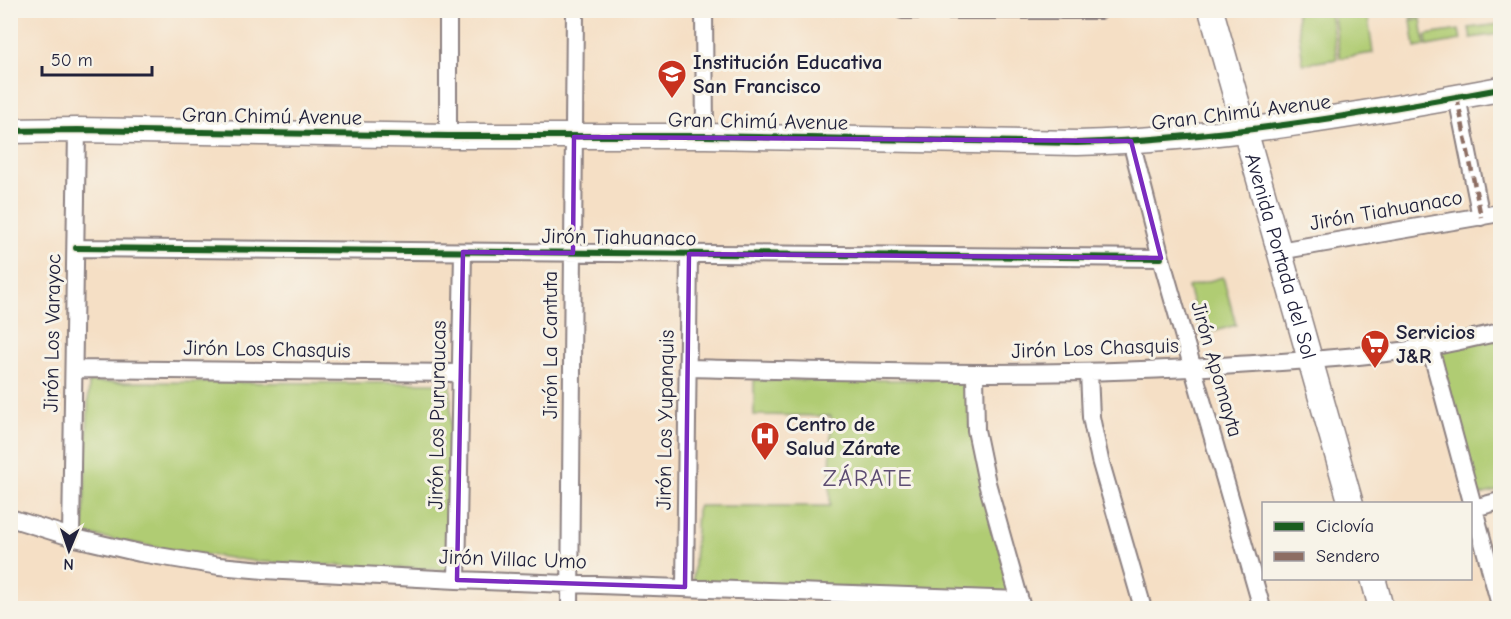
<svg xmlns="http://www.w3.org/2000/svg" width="1511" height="619" font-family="'Comic Neue',sans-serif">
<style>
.green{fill:#b0cc73;stroke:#697757;stroke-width:1.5}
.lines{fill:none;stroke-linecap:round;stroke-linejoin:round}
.street-casing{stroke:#8c8080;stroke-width:20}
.secondary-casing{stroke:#8c8080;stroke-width:27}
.street{stroke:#fff;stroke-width:16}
.secondary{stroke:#fff;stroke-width:24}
.quiet{stroke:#8d6e63;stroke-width:4.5;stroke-dasharray:9 4.5;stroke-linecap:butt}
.cycleway-casing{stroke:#f7f3e8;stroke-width:10}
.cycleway{stroke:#1b5e20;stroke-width:6}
.marked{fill:none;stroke:#7b2cbf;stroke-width:4.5;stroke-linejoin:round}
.labels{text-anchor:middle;stroke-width:6;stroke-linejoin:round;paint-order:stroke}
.poi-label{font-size:21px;font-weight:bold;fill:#22223b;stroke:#f7f3e8;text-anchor:start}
.street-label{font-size:21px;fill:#22223b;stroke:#f7f3e8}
.quarter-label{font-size:24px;letter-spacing:1.5px;fill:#5c4c72;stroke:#f7f3e8}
</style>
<rect width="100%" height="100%" fill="#f7f3e8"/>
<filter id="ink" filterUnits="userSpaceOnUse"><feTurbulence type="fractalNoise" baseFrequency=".0167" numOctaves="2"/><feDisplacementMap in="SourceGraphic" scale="12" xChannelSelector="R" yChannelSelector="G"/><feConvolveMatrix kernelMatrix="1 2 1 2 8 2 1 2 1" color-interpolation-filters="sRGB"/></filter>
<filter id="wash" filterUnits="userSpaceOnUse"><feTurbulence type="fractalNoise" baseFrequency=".008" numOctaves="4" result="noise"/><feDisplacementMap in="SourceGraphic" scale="24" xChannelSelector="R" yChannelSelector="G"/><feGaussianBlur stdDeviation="1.35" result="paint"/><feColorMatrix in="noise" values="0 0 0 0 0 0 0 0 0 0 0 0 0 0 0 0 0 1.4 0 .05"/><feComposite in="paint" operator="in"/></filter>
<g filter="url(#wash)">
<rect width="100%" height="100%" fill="#f5dfc5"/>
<path class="green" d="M1296,11H1330L1337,59L1303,64Z
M1333,11H1367L1373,53L1340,58Z
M1410,11H1441V13L1411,18Z
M1421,19L1425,46L1415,48L1411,20Z
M1500,24V34L1471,38L1469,28Z
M1459,30L1461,40L1427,46L1426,35Z
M1223,277L1236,325L1202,335L1188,287Z
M1500,337V490L1476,496L1438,350Z
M754,380H966L970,425L1011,594L693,582L697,511L699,506H830L831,416L754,415Z
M89,382L451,383L449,570L260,562L171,550L83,534Z"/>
</g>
<g filter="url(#ink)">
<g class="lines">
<g class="street-casing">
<path id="street" d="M448,10V136
M704,10L705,136
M902,10H1101
M1457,97L1481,217
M1131,141L1161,258L1262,608
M76,248L1161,258
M1279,251L1500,213
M1430,347L1500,605
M688,368C871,372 1053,378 1236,365C1300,361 1366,357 1430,347C1453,343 1477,337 1500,332
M74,369L460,373
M1089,373L1091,417L1100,460L1143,608
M975,374L976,430L980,449L987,483L1022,608
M1474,508L1500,501
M10,518L71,537L140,553L219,566L264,570L457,580L1020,600
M71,537L77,130
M457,580L463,252
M685,587L689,254
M570,608L575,10"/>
</g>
<g class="secondary-casing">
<g id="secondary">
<path id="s1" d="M1211,10L1351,504"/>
<path d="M10,131L77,130L448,136H705L1077,143C1219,139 1360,115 1500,89"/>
<path d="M1373,578L1381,608"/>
</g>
</g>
<use href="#street" class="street"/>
<use href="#secondary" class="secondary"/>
<path class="quiet" d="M1457,97L1481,217"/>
<g class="cycleway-casing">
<path id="cycleway" d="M10,131L77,130L448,136H705L1077,143C1219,139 1360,115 1500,89
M76,248L1161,258"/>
</g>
<use href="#cycleway" class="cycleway"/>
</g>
</g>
<path class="marked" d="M574,137L1131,141L1161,258L689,254L685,587L457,580L463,252L573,253Z"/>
<defs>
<g id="school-pin" transform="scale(1.5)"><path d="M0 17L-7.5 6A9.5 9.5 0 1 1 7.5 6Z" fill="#c8321e" stroke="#f7f3e8"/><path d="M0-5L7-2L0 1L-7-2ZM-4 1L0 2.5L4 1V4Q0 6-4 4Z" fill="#fff"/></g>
<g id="supermarket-pin" transform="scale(1.5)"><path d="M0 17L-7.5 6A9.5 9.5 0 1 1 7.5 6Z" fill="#c8321e" stroke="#f7f3e8"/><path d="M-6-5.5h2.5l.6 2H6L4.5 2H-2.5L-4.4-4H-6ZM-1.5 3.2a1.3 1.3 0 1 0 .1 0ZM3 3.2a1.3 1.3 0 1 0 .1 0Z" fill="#fff"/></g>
<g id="hospital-pin" transform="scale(1.5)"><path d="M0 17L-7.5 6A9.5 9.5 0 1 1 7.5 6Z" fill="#c8321e" stroke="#f7f3e8"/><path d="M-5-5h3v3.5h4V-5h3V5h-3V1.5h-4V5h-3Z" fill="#fff"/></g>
</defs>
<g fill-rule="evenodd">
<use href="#school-pin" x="672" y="74"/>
<use href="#supermarket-pin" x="1375" y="344"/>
<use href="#hospital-pin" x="765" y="436"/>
</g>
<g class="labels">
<g class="poi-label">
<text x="693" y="69">Institución Educativa<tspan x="693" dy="24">San Francisco</tspan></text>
<text x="1396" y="339">Servicios<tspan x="1396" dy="24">J&amp;R</tspan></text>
<text x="786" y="431">Centro de<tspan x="786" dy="24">Salud Zárate</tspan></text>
</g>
<g class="street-label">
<text transform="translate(1241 112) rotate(-7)" y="7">Gran Chimú Avenue</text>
<text transform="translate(272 116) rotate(1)" y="7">Gran Chimú Avenue</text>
<text transform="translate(758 121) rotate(1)" y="7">Gran Chimú Avenue</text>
<text transform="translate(1386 210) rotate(-10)" y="7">Jirón Tiahuanaco</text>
<text transform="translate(619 237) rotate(1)" y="7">Jirón Tiahuanaco</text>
<text dy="7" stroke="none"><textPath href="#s1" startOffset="256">Avenida Portada del Sol</textPath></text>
<text transform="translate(52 333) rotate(-89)" y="7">Jirón Los Varayoc</text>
<text transform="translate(550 345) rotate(-90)" y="7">Jirón La Cantuta</text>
<text transform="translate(1095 348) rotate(-2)" y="7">Jirón Los Chasquis</text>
<text transform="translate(267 349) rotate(1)" y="7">Jirón Los Chasquis</text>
<text transform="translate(1217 369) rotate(74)" y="7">Jirón Apomayta</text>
<text transform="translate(437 415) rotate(-89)" y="7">Jirón Los Pururaucas</text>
<text transform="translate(665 420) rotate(-89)" y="7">Jirón Los Yupanquis</text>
<text transform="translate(513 559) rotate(2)" y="7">Jirón Villac Umo</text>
</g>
<g class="quarter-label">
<text x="868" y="486">ZÁRATE</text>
</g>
</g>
<rect width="1511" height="619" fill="none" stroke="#f7f3e8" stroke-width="36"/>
<rect x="1262" y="502" width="210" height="78" fill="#f7f3e8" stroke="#a29fa3" stroke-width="1.5"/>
<rect x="1274" y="522" width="30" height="9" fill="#1b5e20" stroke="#a29fa3" stroke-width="1.5"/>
<text x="1316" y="532" font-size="18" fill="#22223b">Ciclovía</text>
<rect x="1274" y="552" width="30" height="9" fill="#8d6e63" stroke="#a29fa3" stroke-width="1.5"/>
<text x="1316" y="562" font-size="18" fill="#22223b">Sendero</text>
<g transform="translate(69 550) rotate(182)" stroke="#f7f3e8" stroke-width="4.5" paint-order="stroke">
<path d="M0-4.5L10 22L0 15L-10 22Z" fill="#22223b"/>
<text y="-9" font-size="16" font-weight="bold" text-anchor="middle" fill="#22223b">N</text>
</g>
<path d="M42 66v9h110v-9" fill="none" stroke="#22223b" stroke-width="3"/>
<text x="51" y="66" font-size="18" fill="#22223b" stroke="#f7f3e8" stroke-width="4.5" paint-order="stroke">50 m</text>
</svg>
